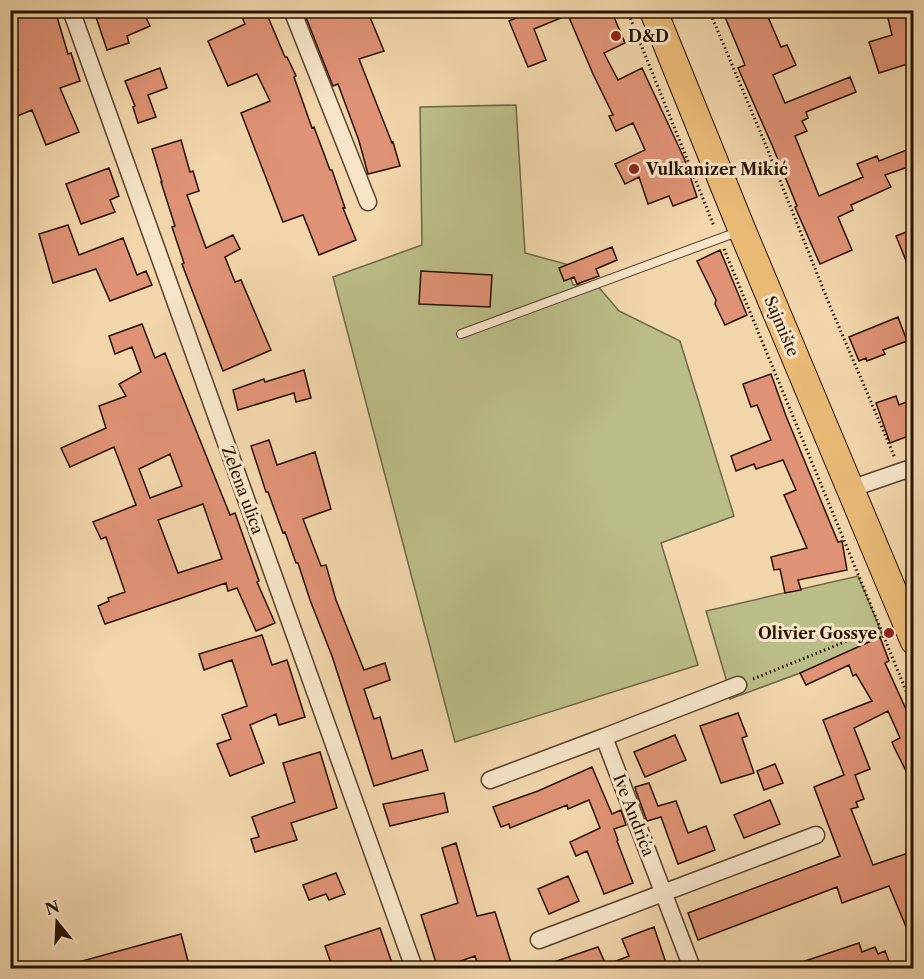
<svg xmlns="http://www.w3.org/2000/svg" width="924" height="979" font-family="'Libre Caslon Text',serif">
<style>
.green{fill:#bbbd88;stroke:#706844;stroke-width:1.5}
.building{fill:#df9275;stroke:#261200;stroke-width:1.5;fill-rule:evenodd}
.lines{fill:none;stroke-linecap:round;stroke-linejoin:round}
.service-casing{stroke:#59432b;stroke-width:10}
.minor-casing{stroke:#59432b;stroke-width:19}
.primary-casing{stroke:#261200;stroke-width:29}
.path{stroke:#261200;stroke-width:3;stroke-dasharray:1.5 3;stroke-linecap:butt}
.service{stroke:#f6e4c8;stroke-width:8}
.minor{stroke:#f6e4c8;stroke-width:16}
.primary{stroke:#e8ba76;stroke-width:27}
.poi-dot{fill:#8f2418;stroke:#f6e4c8;stroke-width:2}
.labels{text-anchor:middle;stroke-width:6;stroke-linejoin:round;paint-order:stroke}
.poi-label{font-size:16px;font-weight:bold;fill:#261200;stroke:#f6e4c8;text-anchor:start}
.street-label{font-size:16px;fill:#261200;stroke:#f6e4c8}
</style>
<rect width="100%" height="100%" fill="#f1d5ab"/>
<filter id="stains"><feTurbulence type="fractalNoise" baseFrequency=".00333" numOctaves="4"/><feColorMatrix values="0 0 0 0 .2 0 0 0 0 .09 0 0 0 0 .02 0 0 0 .5 -.17"/></filter>
<radialGradient id="worn" r=".72"><stop offset=".6" stop-color="#630" stop-opacity="0"/><stop offset="1" stop-color="#630" stop-opacity=".3"/></radialGradient>
<path class="green" d="M516,105L525,253L566,264L573,285L596,284L619,311L680,341L734,516L661,543L698,665L455,742L333,277L422,245L420,107Z
M858,576L883,636L800,673L730,699L729,689L706,611Z"/>
<path class="building" d="M44,10H55L68,54L71,53L80,81L60,88L79,132L46,145L32,110L10,119V73L18,70L10,47V20Z
M239,10H265L285,57H287L296,76L294,77L312,128L314,127L330,170H332L345,208H343L356,240L319,255L303,215L283,222L241,113L270,101L257,74L228,86L208,41L245,24Z
M303,10H367L384,51L359,59L392,143L393,142L400,166L368,174L359,141L338,84L333,86Z
M535,10H611L625,43L604,53L618,80L642,68L684,158L697,197L673,206L669,196L648,204L639,177L625,184L615,164L645,150L633,123L616,131L609,116L613,115L593,74L568,15L534,29L546,60L528,67L509,21Z
M740,10H765L781,47L787,45L796,65L773,75L785,103L850,77L856,92L806,112L808,118L802,121L807,131L795,136L819,196L863,177L857,164L877,156L879,161L914,147V165L885,175L891,187L851,205L853,210L838,217L852,250L820,264L795,207L797,206L772,145L738,68L745,65L725,17Z
M886,10H914V62L879,73L869,42L892,35Z
M94,11H143L150,26L127,36L129,43L107,50Z
M160,68L167,88L148,95L156,117L138,123L133,107L135,106L125,81Z
M181,140L190,172L193,171L199,191L187,195L206,248L233,235L240,249L225,257L235,282L241,280L271,350L223,371L182,264L184,263L172,227L175,226L161,182H162L152,149Z
M109,168L119,196L110,200L115,212L81,224L66,184Z
M68,225L79,255L123,238L137,275L146,271L152,285L110,301L96,269L53,283L39,234Z
M914,229V278H913L896,236Z
M612,247L617,260L596,269L599,276L577,284L574,277L564,281L559,268Z
M720,250L747,315L725,325L715,304L716,300L697,261Z
M421,271L492,275L490,307L419,304Z
M898,317L907,341L883,350L885,354L867,361L866,358L859,361L849,337Z
M142,324L155,358L165,353L230,515L235,513L259,581L257,582L275,623L256,631L237,588L228,591L226,583L105,624L98,606L109,601L108,598L125,592L106,537L101,539L93,522L136,505L114,447L70,467L61,448L106,428L99,406L126,396L119,384L141,372L132,347L115,354L109,336ZM170,454L182,486L150,498L139,469ZM203,504L222,559L178,573L158,520Z
M304,370L311,398L296,402L294,393L238,410L233,390L264,379L265,382Z
M771,374L786,416L838,542L842,541L847,570L798,580L801,590L785,593L780,569L774,570L771,557L807,548L784,495L796,490L783,460L756,469L754,464L736,471L731,456L771,440L757,405L751,407L743,384Z
M896,396L899,405L906,402L908,408L914,406V434L890,443L876,403Z
M269,440L277,465L315,452L331,509L303,519L321,566L326,565L336,600L364,670L385,663L390,680L364,689L374,719L380,717L392,759L422,750L428,770L374,786L332,656L310,600L298,563H296L285,532L283,533L268,492H266L251,446Z
M262,635L272,665L287,660L305,717L279,725L276,714L250,725L264,763L230,776L217,744L231,739L222,715L247,706L232,660L204,670L199,654Z
M880,637L889,661L885,663L914,727V787L894,747L892,742L900,738L888,711L854,728L870,769L855,775L864,799L856,802L858,807L851,809L873,865L914,851V946L889,886L842,903L837,887L698,940L688,913L840,856L814,787L844,775L823,720L872,701L856,674L853,676L849,665L806,685L800,673Z
M738,713L747,736L742,738L754,773L721,783L700,726Z
M675,735L686,760L645,777L634,752Z
M320,752L337,808L291,823L297,840L255,852L251,839L259,837L252,817L295,802L283,763Z
M775,764L783,783L764,790L757,771Z
M592,767L612,814L621,810L626,825L614,829L618,840L617,841L633,883L604,894L587,851L576,856L570,842L600,828L589,800L568,809L567,805L510,828L509,824L501,827L493,807L538,791Z
M649,783L658,806L676,801L688,833L706,826L715,850L678,864L661,817L647,821L636,791L635,787Z
M444,793L448,812L390,826L383,804Z
M770,800L780,824L744,838L734,815Z
M456,843L477,916L495,912L513,969H479L475,956L438,969L421,915L458,903L442,848Z
M336,873L345,894L329,900L326,894L309,900L303,885Z
M568,876L579,901L549,914L538,889Z
M654,927L668,969H542V966L598,947L606,965L629,956L622,939Z
M380,928L394,969H333L325,946Z
M181,934L190,969H71V964Z
M859,943L862,952L875,947L878,954L885,951L892,969H791L790,966Z"/>
<g class="lines">
<g class="service-casing">
<path id="service" d="M461,334L740,231"/>
</g>
<g class="minor-casing">
<path id="minor" d="M71,10L414,968
M292,10L368,202
M850,489L914,467
M490,780L604,737
M539,940L816,835
M692,968L604,737L738,685"/>
</g>
<g class="primary-casing">
<path id="primary" d="M653,10L742,230L914,641"/>
</g>
<path class="path" d="M627,10L714,226
M709,10L767,148L830,306L895,458
M724,249L914,710
M908,485L914,500
M753,679L879,628"/>
<use href="#service" class="service"/>
<use href="#minor" class="minor"/>
<use href="#primary" class="primary"/>
</g>
<g class="poi-dot">
<circle cx="616" cy="36" r="6"/>
<circle cx="634" cy="169" r="6"/>
<circle cx="889" cy="633" r="6"/>
</g>
<g class="labels">
<g class="poi-label">
<text x="628" y="42">D&amp;D</text>
<text x="646" y="175">Vulkanizer Mikić</text>
<text x="877" y="639" text-anchor="end">Olivier Gossye</text>
</g>
<g class="street-label">
<text transform="translate(782 326) rotate(67)" y="6">Sajmište</text>
<text transform="translate(243 490) rotate(70)" y="6">Zelena ulica</text>
<text transform="translate(634 815) rotate(69)" y="6">Ive Andrića</text>
</g>
</g>
<rect width="924" height="979" fill="none" stroke="#f1d5ab" stroke-width="36"/>
<rect x="12" y="12" width="900" height="955" fill="none" stroke="#261200" stroke-width="3"/>
<rect x="18" y="18" width="888" height="943" fill="none" stroke="#261200" stroke-width="1.5"/>
<g transform="translate(57 922) rotate(342)" stroke="#f6e4c8" stroke-width="4.5" paint-order="stroke">
<path d="M0-4.5L10 22L0 15L-10 22Z" fill="#261200"/>
<text y="-9" font-size="16" font-weight="bold" text-anchor="middle" fill="#261200">N</text>
</g>
<rect width="100%" height="100%" filter="url(#stains)"/>
<rect width="100%" height="100%" fill="url(#worn)"/>
</svg>
